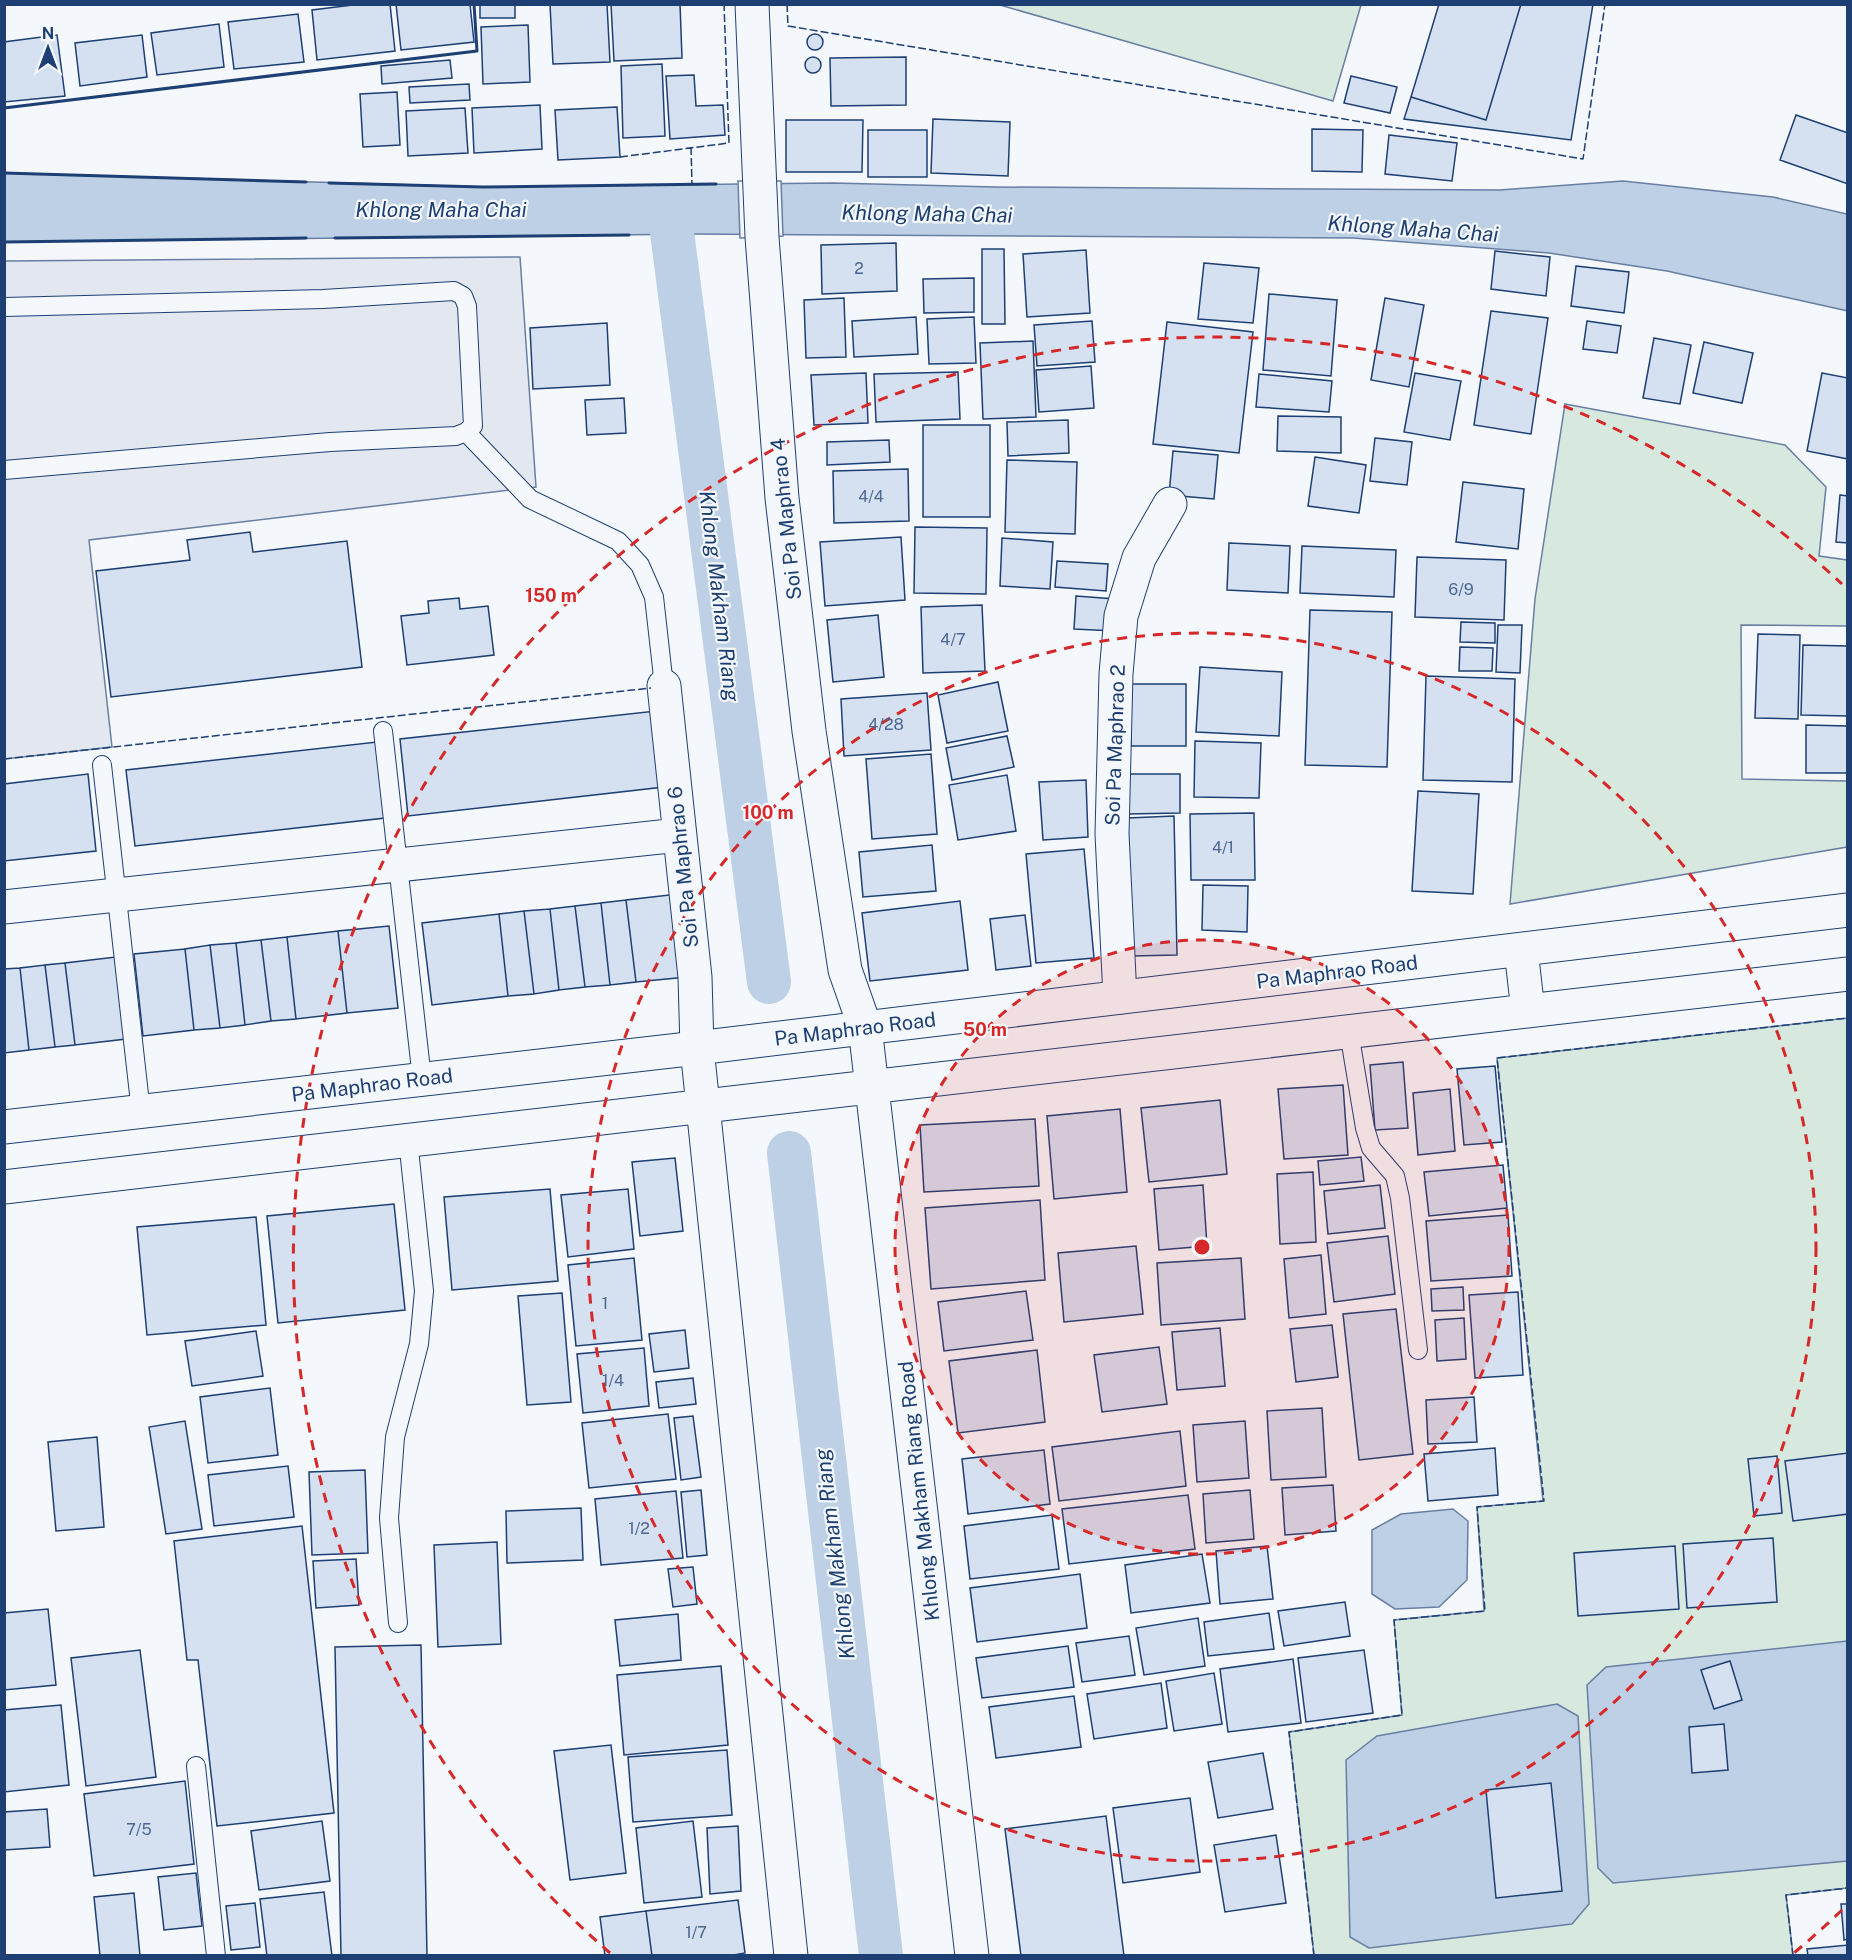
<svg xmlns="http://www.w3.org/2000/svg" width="1852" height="1960" font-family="'Public Sans',sans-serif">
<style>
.green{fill:#d7e8df;stroke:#687fa3;stroke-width:1.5}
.parking{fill:#e3e8f0;stroke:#687fa3;stroke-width:1.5}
.water{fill:#bed0e5;stroke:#687fa3;stroke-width:1.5}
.pier{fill:#f4f7fb;stroke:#687fa3;stroke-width:1.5}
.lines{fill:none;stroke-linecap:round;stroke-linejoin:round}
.canal{stroke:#bed0e5;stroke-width:44}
.building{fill:#d5e0f0;stroke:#1d3f73;stroke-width:1.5}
.lane-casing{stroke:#1d3f73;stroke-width:20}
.street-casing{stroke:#1d3f73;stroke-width:35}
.secondary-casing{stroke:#1d3f73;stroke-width:35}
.lane{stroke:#f4f7fb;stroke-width:18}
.street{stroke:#f4f7fb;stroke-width:33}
.secondary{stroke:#f4f7fb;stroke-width:33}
.fence{stroke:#1d3f73;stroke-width:1.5;stroke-dasharray:8 3;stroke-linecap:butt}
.wall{stroke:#1d3f73;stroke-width:3}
.ring{fill:none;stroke:#d62828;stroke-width:3;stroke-dasharray:10 8}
.labels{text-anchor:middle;stroke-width:4.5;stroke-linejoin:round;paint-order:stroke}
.number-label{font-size:16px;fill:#4b6792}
.street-label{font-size:20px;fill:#1d3f73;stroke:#f4f7fb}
.water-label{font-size:21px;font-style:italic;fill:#1d3f73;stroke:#f4f7fb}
.centre{fill:#d62828;stroke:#f4f7fb;stroke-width:3}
.ring-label{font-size:18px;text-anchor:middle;font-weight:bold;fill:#d62828;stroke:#f4f7fb;stroke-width:4.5;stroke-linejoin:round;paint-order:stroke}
</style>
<rect width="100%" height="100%" fill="#f4f7fb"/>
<path class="green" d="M1000,5H1361L1333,101Z
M1565,404L1785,445L1826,487L1819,556L1847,560V626L1741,625L1742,779L1847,781V847L1510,904L1535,599Z
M1847,1018V1888L1786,1895L1793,1955H1314L1289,1732L1402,1715L1394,1620L1484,1611L1477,1507L1543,1501L1497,1058Z"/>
<path class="parking" d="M520,257L536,487L89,540L112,747L5,759L4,261Z"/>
<path class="water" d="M5,173L483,187L833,183L996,187L1500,190L1623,181L1773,197L1847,214L1848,311L1667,271L1549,253L1353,238L694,234L5,242Z
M1453,1509L1468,1521L1467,1580L1439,1607L1395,1609L1372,1594V1530L1401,1514Z
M1847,1641V1861L1613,1883L1598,1868L1587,1685L1606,1667Z
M1557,1704L1578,1716L1589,1904L1572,1924L1369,1948L1350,1937L1346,1760L1377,1736Z"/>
<path class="pier" d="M738,181H781L783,236L740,238Z"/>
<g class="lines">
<path class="canal" d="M669,209L769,982
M789,1153L881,1956"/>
</g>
<path class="building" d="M361,4H390L395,51L317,60L312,10Z
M396,4H470L474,42L401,50Z
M480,4H515V18H480Z
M550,4H607L610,62L553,64Z
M611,4H680L682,58L614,61Z
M1439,4H1521L1486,120L1411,97Z
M1521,4H1593L1571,140L1404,119L1411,97L1486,120Z
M298,14L304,62L234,69L228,22Z
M219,24L224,67L157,75L151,33Z
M528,25L530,82L483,84L481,27Z
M807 42a8 8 0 1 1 16 0a8 8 0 1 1-16 0Z
M57,35L65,96L4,102V42Z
M142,35L147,77L80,86L75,43Z
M805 65a8 8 0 1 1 16 0a8 8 0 1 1-16 0Z
M906,57V105L831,106L830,58Z
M450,60L452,78L382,84L381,66Z
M662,64L665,136L623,138L621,66Z
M694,75L696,106L723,105L725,135L670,139L666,76Z
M1351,76L1397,87L1390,113L1344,103Z
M469,84L470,100L410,103L409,87Z
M397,92L400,145L363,147L360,94Z
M540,105L542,149L474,153L472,108Z
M617,107L620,157L558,160L555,110Z
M465,108L468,153L408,156L406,111Z
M1796,115L1848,133V184L1780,160Z
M933,119L1010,122L1008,176L931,173Z
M786,120H863L862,172H786Z
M1312,129L1363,130L1362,172L1312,171Z
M868,130H927V177H868Z
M1389,135L1457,143L1452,181L1385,174Z
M896,243L897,291L822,294L821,245Z
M982,249H1004L1005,324H982Z
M1086,250L1090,313L1027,317L1023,254Z
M1495,251L1550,257L1546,296L1491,289Z
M1204,263L1259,268L1253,323L1198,319Z
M1576,266L1629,272L1624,313L1571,306Z
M974,278V312L924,313L923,279Z
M1269,294L1337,300L1331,376L1263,370Z
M844,298L846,357L806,358L804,300Z
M1385,298L1424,305L1409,387L1371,380Z
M1491,311L1548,318L1531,434L1474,425Z
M916,317L918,354L854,357L852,321Z
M974,317L976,363L929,364L927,319Z
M1092,321L1095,362L1037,366L1034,325Z
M1587,321L1621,326L1617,353L1583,349Z
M1167,322L1253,332L1239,453L1153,444Z
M607,323L610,385L533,389L530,328Z
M1654,338L1691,345L1680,404L1643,398Z
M1033,341L1036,417L983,419L980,343Z
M1704,342L1753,353L1742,403L1693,393Z
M1091,366L1094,408L1039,412L1036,370Z
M958,372L960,419L876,422L874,374Z
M866,373L868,423L814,425L811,375Z
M1415,373L1461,381L1450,440L1404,432Z
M1822,373L1848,378V459L1807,451Z
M1259,374L1332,381L1329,412L1256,407Z
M624,398L626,433L587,435L585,400Z
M1278,416L1341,417V453L1277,451Z
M1068,420L1069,453L1008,456L1007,422Z
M923,425H990V517H923Z
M1375,438L1412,442L1407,485L1370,481Z
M889,440L890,462L827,465V442Z
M1173,451L1218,455L1214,499L1169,495Z
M1315,457L1366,465L1359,513L1308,506Z
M1007,460L1077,462L1075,534L1005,532Z
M908,469L909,521L834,523L833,471Z
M1463,482L1524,489L1518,549L1456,542Z
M1840,495L1848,496V543L1836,542Z
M915,527L987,528L986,594L914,593Z
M250,532L253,552L347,541L362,667L111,697L96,571L190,560L187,540Z
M901,537L905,600L825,606L820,542Z
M1002,538L1053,542L1050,589L1000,586Z
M1229,543L1290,546L1288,593L1227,590Z
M1302,546L1396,550L1394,597L1300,593Z
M1417,557L1506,560L1504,620L1415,617Z
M1057,561L1108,564L1106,591L1055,587Z
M1076,596L1115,599L1114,631L1074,629Z
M459,598L460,609L488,606L494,655L407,665L401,616L429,613L428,601Z
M982,605L985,671L923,673L921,607Z
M1310,610L1392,612L1387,767L1305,765Z
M878,615L884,677L833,682L827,620Z
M1461,622L1495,623V643L1460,642Z
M1498,625H1522L1520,673L1496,672Z
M1758,634L1800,635L1798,719L1755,718Z
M1803,645L1848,646V716L1801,715Z
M1460,647L1493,648L1492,671H1459Z
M1200,667L1282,672L1279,736L1196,732Z
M1426,676L1515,679L1512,782L1423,780Z
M998,682L1008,731L947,743L938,695Z
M1130,684H1186V746H1131Z
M927,693L931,750L844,756L841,699Z
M656,711L664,787L408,816L400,739Z
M1806,725L1848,726V773H1806Z
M1007,736L1014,767L952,780L946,748Z
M1195,741L1261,743L1259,798L1194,797Z
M377,742L385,818L135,846L126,770Z
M931,754L937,834L872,839L866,759Z
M88,774L96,851L4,861V784Z
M1127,774H1180V813L1127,814Z
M1007,775L1016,831L958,840L949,785Z
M1086,780L1088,837L1043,840L1039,782Z
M1418,791L1479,794L1473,894L1412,891Z
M1254,813L1255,880H1191L1190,814Z
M1174,816L1177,955L1131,956L1128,818Z
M932,845L936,891L863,897L859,852Z
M1084,849L1094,958L1036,963L1026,854Z
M1203,885L1248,886L1247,932L1202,930Z
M678,894L687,977L636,982L626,900Z
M626,900L636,982L610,985L601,903Z
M960,901L968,970L870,981L862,913Z
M601,903L610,985L585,987L575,906Z
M575,906L585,987L559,990L550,909Z
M550,909L559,990L534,994L524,911Z
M524,911L534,994L508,996L499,914Z
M499,914L508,996L432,1005L422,923Z
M1025,915L1031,966L996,970L990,919Z
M389,926L398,1008L347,1013L338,931Z
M338,931L347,1013L296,1019L287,937Z
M287,937L296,1019L271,1021L261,940Z
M261,940L271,1021L245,1025L236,943Z
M236,943L245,1025L220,1028L210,945Z
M210,945L220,1028L194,1030L185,949Z
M185,949L194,1030L143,1036L134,954Z
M116,957L126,1039L75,1045L65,963Z
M65,963L75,1045L55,1047L45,965Z
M45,965L55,1047L29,1050L20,968Z
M20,968L29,1050L4,1053V969Z
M1403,1062L1408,1128L1375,1130L1370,1065Z
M1495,1066L1502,1142L1464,1145L1457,1069Z
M1343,1085L1348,1155L1284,1159L1278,1089Z
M1450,1089L1455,1151L1418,1155L1413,1093Z
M1220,1100L1227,1174L1149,1182L1141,1108Z
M1120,1109L1127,1192L1054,1199L1047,1116Z
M1035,1119L1039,1186L924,1192L920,1125Z
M1361,1157L1364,1181L1320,1185L1318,1161Z
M675,1158L683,1231L640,1236L632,1162Z
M1503,1165L1507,1208L1429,1216L1424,1172Z
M1313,1172L1316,1242L1280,1244L1277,1174Z
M1203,1185L1207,1246L1159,1250L1154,1189Z
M1380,1185L1385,1228L1328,1234L1324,1191Z
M550,1189L558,1281L452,1290L444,1197Z
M628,1189L634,1249L568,1257L561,1195Z
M1040,1200L1045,1280L931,1289L925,1208Z
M394,1204L405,1310L278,1323L267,1216Z
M1508,1215L1512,1276L1431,1281L1426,1221Z
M256,1217L266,1325L147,1335L137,1227Z
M1388,1236L1395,1294L1334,1302L1327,1243Z
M1136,1246L1143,1314L1064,1322L1058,1253Z
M1321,1255L1326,1314L1289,1318L1284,1259Z
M634,1258L642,1340L576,1346L568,1265Z
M1241,1258L1245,1319L1161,1325L1157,1263Z
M1463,1287L1464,1310L1432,1311L1431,1289Z
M1026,1291L1033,1340L944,1351L938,1302Z
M1518,1292L1523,1375L1475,1378L1469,1295Z
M562,1293L571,1402L527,1405L518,1296Z
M1396,1309L1413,1454L1359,1460L1343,1314Z
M1464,1318L1466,1359L1437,1361L1435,1320Z
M1332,1325L1338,1377L1296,1382L1290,1329Z
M1220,1328L1225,1386L1177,1390L1172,1332Z
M685,1330L689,1368L654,1372L649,1334Z
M256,1331L263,1376L192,1386L185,1341Z
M1159,1347L1167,1404L1102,1412L1094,1355Z
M644,1348L649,1406L583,1413L577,1354Z
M1037,1350L1045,1422L958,1433L949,1361Z
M693,1378L696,1404L659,1408L656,1382Z
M270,1388L278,1455L208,1463L200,1397Z
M1474,1397L1477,1442L1428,1444L1426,1400Z
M1322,1408L1326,1477L1271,1480L1267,1411Z
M668,1414L676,1479L589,1488L582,1423Z
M693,1416L701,1477L681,1480L674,1418Z
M185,1421L202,1529L166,1534L149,1427Z
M1245,1421L1249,1478L1197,1482L1193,1425Z
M1180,1431L1186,1486L1059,1501L1052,1447Z
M97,1437L104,1527L56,1531L48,1442Z
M1495,1448L1498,1495L1428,1501L1424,1454Z
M1044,1450L1050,1504L968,1514L962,1459Z
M1848,1453V1514L1793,1521L1785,1461Z
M1777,1456L1782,1513L1754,1516L1748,1459Z
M288,1466L294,1517L214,1526L208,1475Z
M365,1470L368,1553L312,1555L309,1472Z
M1333,1485L1336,1531L1285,1535L1282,1488Z
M701,1490L707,1555L687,1557L681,1492Z
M1250,1490L1254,1539L1206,1543L1203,1494Z
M676,1491L683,1558L601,1565L595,1499Z
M1188,1495L1195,1549L1069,1564L1062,1509Z
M581,1508L583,1560L507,1563L506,1511Z
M1052,1515L1059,1569L970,1579L964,1526Z
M302,1526L334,1813L217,1826L198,1660H187L174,1541Z
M1773,1538L1777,1602L1687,1608L1683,1544Z
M497,1542L501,1644L438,1647L434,1545Z
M1267,1546L1273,1599L1220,1604L1216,1551Z
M1675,1546L1679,1609L1578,1616L1574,1553Z
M1202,1554L1210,1603L1131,1613L1125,1565Z
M356,1559L359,1605L316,1608L313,1561Z
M693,1567L697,1604L673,1607L668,1569Z
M1080,1574L1087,1628L977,1642L970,1588Z
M1345,1602L1350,1636L1284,1646L1278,1611Z
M48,1609L56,1685L4,1690V1613Z
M1269,1613L1274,1649L1208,1656L1204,1622Z
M678,1614L681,1660L620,1666L615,1620Z
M1198,1618L1205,1666L1144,1675L1136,1628Z
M1129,1636L1135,1675L1082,1682L1076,1643Z
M421,1645L427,1956H341L335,1647Z
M1068,1646L1074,1687L982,1698L976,1658Z
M140,1650L156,1777L86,1786L71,1658Z
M1364,1650L1373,1713L1306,1722L1298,1658Z
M1293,1659L1301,1723L1228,1732L1220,1669Z
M1730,1661L1742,1700L1714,1709L1701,1670Z
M721,1666L728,1745L624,1755L617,1675Z
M1214,1673L1222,1724L1174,1731L1166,1681Z
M1161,1683L1167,1728L1094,1739L1087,1694Z
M1074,1696L1081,1747L996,1758L989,1707Z
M61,1705L69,1785L4,1792V1710Z
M1724,1724L1728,1770L1692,1773L1689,1727Z
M611,1745L626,1873L570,1880L554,1751Z
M727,1750L732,1815L633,1822L628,1757Z
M1263,1753L1273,1809L1218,1818L1208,1762Z
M185,1781L194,1864L94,1876L84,1794Z
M1551,1783L1562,1891L1496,1898L1486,1790Z
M1190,1798L1200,1872L1123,1883L1113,1808Z
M47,1809L50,1847L4,1850V1812Z
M1106,1816L1124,1956H1021L1005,1829Z
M322,1821L330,1881L259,1890L251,1831Z
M693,1821L702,1897L644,1903L636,1828Z
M738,1826L741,1891L710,1894L707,1828Z
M1276,1835L1286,1903L1225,1912L1214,1845Z
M196,1873L202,1926L164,1930L158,1877Z
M324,1892L332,1956H267L260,1899Z
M134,1893L140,1956H100L94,1897Z
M738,1900L745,1953L728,1956H652L646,1911Z
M255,1903L260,1947L231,1950L226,1906Z
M1841,1904H1848V1939L1844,1940Z
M646,1911L652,1956H605L600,1917Z
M1848,1945V1956H1808L1807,1949Z"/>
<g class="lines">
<g class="lane-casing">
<path id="lane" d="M4,307L323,299L454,291L463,296L467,306L473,426L466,432L456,436L330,442L4,470
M466,432L530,499L618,541L640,565L654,597L664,686
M383,731L422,1079
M102,765L141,1112
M1349,1032L1365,1128L1371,1148L1395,1176L1400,1198L1418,1350
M398,1623L389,1518L395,1437L419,1344L424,1291L408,1140
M196,1766L216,1956"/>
</g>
<g class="street-casing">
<path id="street" d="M752,4L762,237L782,498L809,731L845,970L865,1027
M664,686L695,977L697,1048
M4,907L679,835
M1120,997L1112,834L1116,674L1121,616L1139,558L1170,504"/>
</g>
<g class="secondary-casing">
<path id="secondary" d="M1521,950L1528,1011
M865,1027L972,1956
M697,1048L791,1956
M4,1127L697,1048L1848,910
M4,1187L1848,974"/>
</g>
<use href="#lane" class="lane"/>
<use href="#street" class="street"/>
<use href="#secondary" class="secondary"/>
<path class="fence" d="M787,4L788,26L1583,159L1605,4
M691,147L692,185
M620,157L729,143L724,4
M4,759L651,688
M1314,1956L1289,1732L1402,1715L1394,1620L1485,1611L1477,1507L1544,1501L1497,1058L1848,1018
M1793,1956L1786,1895L1848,1888"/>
<path class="wall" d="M4,108L477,51L474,4
M4,173L306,182
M329,183L483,187L716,184
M335,238L629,235
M4,242L306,238"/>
</g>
<circle cx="1202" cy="1247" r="307" fill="#d62828" fill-opacity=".12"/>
<g class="ring">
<circle cx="1202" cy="1247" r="307"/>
<circle cx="1202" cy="1247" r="614"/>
<path d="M1842 1910A921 921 0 0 1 1794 1953M610 1953A921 921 0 1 1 1842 584"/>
</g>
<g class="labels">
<g class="number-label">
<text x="859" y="274">2</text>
<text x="871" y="502">4/4</text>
<text x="1461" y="595">6/9</text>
<text x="953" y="645">4/7</text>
<text x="886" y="730">4/28</text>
<text x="1223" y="853">4/1</text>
<text x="605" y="1309">1</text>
<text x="613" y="1386">1/4</text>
<text x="639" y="1534">1/2</text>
<text x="139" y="1835">7/5</text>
<text x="696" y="1938">1/7</text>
</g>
<g class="street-label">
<text transform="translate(786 519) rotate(-96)" y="7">Soi Pa Maphrao 4</text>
<text transform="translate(1115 745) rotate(-88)" y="7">Soi Pa Maphrao 2</text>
<text transform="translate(683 867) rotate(-96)" y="7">Soi Pa Maphrao 6</text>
<text transform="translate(1337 972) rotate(-7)" y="7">Pa Maphrao Road</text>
<text transform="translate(855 1029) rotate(-7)" y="7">Pa Maphrao Road</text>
<text transform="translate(372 1085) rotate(-7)" y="7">Pa Maphrao Road</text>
<text transform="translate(919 1491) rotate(-96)" y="7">Khlong Makham Riang Road</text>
</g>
<g class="water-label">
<text x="441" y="217">Khlong Maha Chai</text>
<text transform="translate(927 214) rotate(1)" y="7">Khlong Maha Chai</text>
<text transform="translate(1413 229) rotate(4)" y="7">Khlong Maha Chai</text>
<text transform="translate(719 596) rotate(83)" y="7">Khlong Makham Riang</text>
<text transform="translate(835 1554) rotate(-97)" y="7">Khlong Makham Riang</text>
</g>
</g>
<circle cx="1202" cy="1247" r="9" class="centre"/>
<g class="ring-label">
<text x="551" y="602">150 m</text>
<text x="768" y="819">100 m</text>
<text x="985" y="1036">50 m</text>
</g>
<rect width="1852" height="1960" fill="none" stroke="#1d3f73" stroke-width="12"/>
<g transform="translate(48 48)" stroke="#f4f7fb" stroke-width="4.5" paint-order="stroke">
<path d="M0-4.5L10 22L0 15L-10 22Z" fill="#1d3f73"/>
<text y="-9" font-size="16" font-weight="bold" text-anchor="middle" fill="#1d3f73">N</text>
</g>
</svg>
